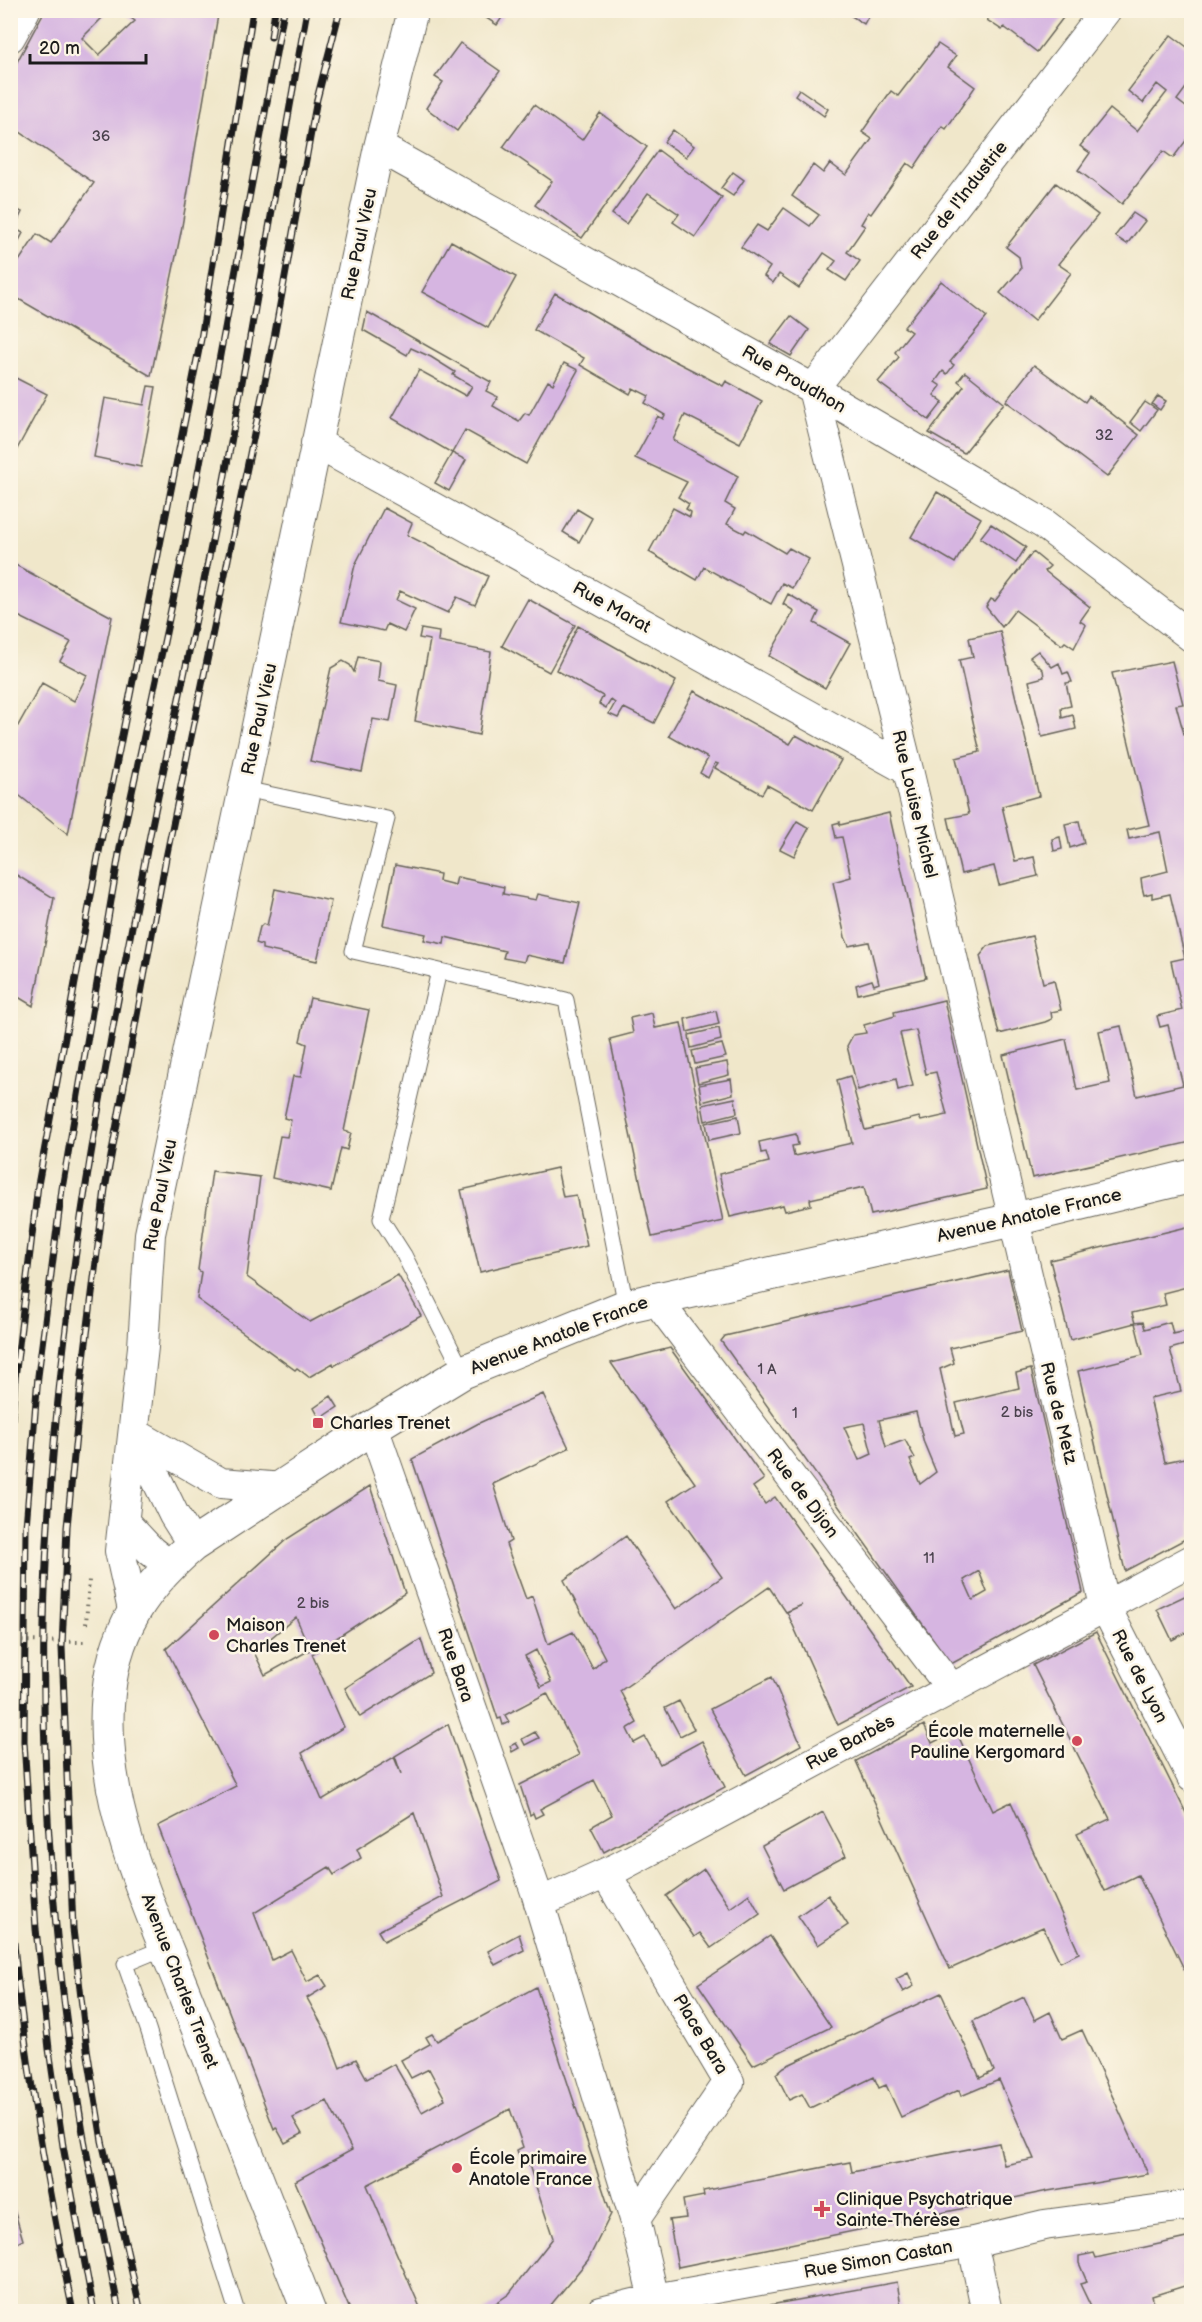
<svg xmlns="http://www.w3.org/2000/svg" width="1202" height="2322" font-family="'Balsamiq Sans',sans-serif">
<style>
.building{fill:#d6b5e1;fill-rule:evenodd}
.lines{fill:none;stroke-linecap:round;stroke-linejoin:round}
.lane-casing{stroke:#666359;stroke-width:17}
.street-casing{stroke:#666359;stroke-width:32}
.secondary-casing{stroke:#666359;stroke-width:35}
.path{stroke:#666359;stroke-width:4;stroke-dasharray:1.5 4.5;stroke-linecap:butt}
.lane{stroke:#fff;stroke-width:15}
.street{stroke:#fff;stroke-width:30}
.secondary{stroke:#fff;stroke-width:33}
.rail-casing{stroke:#1c1c1c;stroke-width:7}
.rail{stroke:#fcf5e5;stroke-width:4.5;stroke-dasharray:14;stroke-linecap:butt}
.path-bridge{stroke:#666359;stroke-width:4;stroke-dasharray:1.5 4.5;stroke-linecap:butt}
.poi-dot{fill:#d1495b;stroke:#fcf5e5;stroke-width:2}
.labels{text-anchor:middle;stroke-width:5;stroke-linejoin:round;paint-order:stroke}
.number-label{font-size:15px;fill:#4a424d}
.street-label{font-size:18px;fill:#1c1c1c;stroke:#fcf5e5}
.poi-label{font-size:18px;fill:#1c1c1c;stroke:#fcf5e5;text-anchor:start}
</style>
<rect width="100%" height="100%" fill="#fcf5e5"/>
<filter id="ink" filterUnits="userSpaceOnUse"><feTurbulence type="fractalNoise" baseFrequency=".0167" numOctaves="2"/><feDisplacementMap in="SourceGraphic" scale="12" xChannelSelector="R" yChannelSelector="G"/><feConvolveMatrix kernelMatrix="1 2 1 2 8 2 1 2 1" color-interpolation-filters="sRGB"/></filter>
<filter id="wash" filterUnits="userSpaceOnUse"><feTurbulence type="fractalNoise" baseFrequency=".008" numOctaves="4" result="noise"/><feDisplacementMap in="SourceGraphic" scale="24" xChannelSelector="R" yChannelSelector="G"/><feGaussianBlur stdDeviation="1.35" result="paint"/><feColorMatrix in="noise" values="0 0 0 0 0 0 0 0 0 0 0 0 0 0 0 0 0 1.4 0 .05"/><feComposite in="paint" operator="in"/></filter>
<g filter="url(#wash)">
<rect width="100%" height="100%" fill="#f0e7ca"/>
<g id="blocks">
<path class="building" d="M45,10H110L82,38L99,55L135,21L120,10L144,13L147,10H197L218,15L181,232L151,376L10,294V261L17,264L37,234L51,243L94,183L10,125V75Z
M474,10H507L497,25Z
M842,10H865L870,13L864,24Z
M992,10H1069L1037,52L1004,27L1002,30L987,20L994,12Z
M1171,35L1191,50V81L1177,100L1191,111V134L1173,158L1163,151L1122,204L1078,170L1090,153L1080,146L1110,109L1137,131L1167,92L1157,84L1143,103L1128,91Z
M460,43L500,71L457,131L426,108L443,82L435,77Z
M938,44L956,56L948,67L975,87L946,129L942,126L914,168L907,163L871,214L868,212L861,224L865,226L847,252L860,261L846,281L829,270L836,261L824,253L799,288L779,274L773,283L764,276L770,267L741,247L757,225L767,231L784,208L810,226L819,215L792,196L813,165L823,173L830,163L846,175L872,139L862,132L878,109L891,91L898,96Z
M799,89L828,109L824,116L795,95Z
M534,105L582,140L600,113L647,147L582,238L535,205L552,181L503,147Z
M673,130L694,146L686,157L664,142Z
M658,150L722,198L695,237L673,222L679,214L648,193L626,224L612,214Z
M733,172L744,180L733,196L721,188Z
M1056,183L1098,215L1058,264L1071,273L1034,321L1000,293L1021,269L1019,257L1006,247Z
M10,206L22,212L14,228L10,226Z
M1133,213L1145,221L1127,244L1115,236Z
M14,228L23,233L10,257V235Z
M451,241L516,277L488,328L422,292Z
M941,281L987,317L950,362L954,365L947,374L943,371L935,382L941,386L934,395L943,402L929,420L878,382L899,357L895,352L911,332L904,327Z
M555,293L653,350L723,386L726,381L762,401L740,443L685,415L673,440L738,476L725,503L735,509L727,524L744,533L746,530L785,553L789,548L809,559L792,588L782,583L771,604L704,567L697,580L649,552L673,508L690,517L691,512L686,509L689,504L678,497L687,482L635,458L658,416L663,419L665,415L645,403L649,396L633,388L630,394L580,365L584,358L534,330Z
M367,312L491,382L486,391L498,397L493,406L519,421L525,413L529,415L548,381L553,384L564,363L578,370L526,464L465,430L452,453L466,460L449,491L435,483L452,453L392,418L419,370L466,396L472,386L453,375L455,372L431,357L411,348L407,355L363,330Z
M791,316L809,330L791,356L770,344Z
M1034,365L1085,402L1089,396L1139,435L1107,477L1006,401Z
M965,372L1004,403L964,453L929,433L964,386L958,381Z
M10,375L47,394L10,462Z
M148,386L156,387L141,467L94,457L105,398L144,405Z
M1158,396L1166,401L1160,410L1152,404Z
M1145,402L1157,410L1141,431L1130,422Z
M937,492L981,518L955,563L911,537Z
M384,508L412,523L407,535L488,576L475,605L457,597L448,613L400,591L396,600L415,609L404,632L387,624L384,631L341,622L355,565Z
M577,509L592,518L579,542L563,532Z
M991,524L1026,547L1016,563L980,538Z
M1033,552L1050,566L1045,571L1090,607L1080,621L1086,625L1074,648L1065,642L1062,645L1015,610L1002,627L986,607L991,599L995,601Z
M10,562L112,617L68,834L11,789L10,740L42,683L74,701L87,675L60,661L71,642L10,612Z
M788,594L819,612L814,623L850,643L825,688L769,656L794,611L783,604Z
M528,599L575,625L549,672L502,646Z
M578,626L676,681L654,723L624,708L618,718L609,714L615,703L611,700L606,708L599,704L603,696L556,670Z
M421,629L439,632L438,642L491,652L479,735L415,721L430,640L419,638Z
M1000,631L1039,796L1002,806L1015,861L1034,857L1038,876L999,885L994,866L961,874L948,818L969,814L956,758L980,752L959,660L973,657L969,638Z
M1038,651L1052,667L1059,663L1063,674L1068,672L1072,682L1066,683L1071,706L1061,708L1062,718L1073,715L1076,729L1042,737L1029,681L1044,677L1043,670L1030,657Z
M358,657L380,661L378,681L397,685L390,722L373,719L362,772L310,761L331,668L343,661L350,665L354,672Z
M1172,661L1183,704L1176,705L1184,734L1189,732L1191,742V1142L1032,1178L1003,1055L1066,1039L1077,1090L1110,1083L1099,1031L1121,1026L1137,1096L1183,1085L1168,1025L1160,1027L1157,1016L1182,1010L1171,961L1185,958L1170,894L1152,898V893L1144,895L1142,887L1141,878L1168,871L1160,832L1129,839L1127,830L1149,825L1112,673Z
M694,691L790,744L796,735L841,760L813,810L767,785L762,794L715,768L718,764L715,763L708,778L700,773L708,758L669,736Z
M889,813L926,978L858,994L856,985L872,980L874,985L879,983L869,942L849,946L845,937L833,882L851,877L842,837L836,838L833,824L840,822V825Z
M797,821L809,828L794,856L780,849Z
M1079,821L1084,843L1070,848L1065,824Z
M1060,837L1062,849L1054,851L1052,839Z
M395,865L440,874L439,881L455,885L457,877L504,887L503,894L536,900L538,894L580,903L565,963L526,955L524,962L503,958L505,951L445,937L444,944L424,940L426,934L383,925Z
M10,871L54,898L33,1006L10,992Z
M275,889L331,901L317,961L262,949V945L256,943L260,927L263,924L267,926Z
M1032,936L1043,983L1054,980L1061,1010L1051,1012L1052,1019L1045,1022L999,1034L980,956L988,946Z
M310,998L369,1010L344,1131L351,1133L347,1150L341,1148L331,1191L272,1178L280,1136L287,1137L291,1120L284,1118L293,1076L301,1077L307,1044L300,1041Z
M944,1000L987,1189L871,1215L864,1187L810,1199L811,1205L785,1211L783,1205L730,1217L719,1174L769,1162L766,1152L761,1153L759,1142L796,1134L798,1145L792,1146L794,1156L852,1143L837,1080L850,1076L865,1130L919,1117L921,1121L947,1115L936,1072L926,1074L916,1030L900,1033L913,1086L898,1090L896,1079L858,1090L847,1046L853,1035L866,1033L864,1025L895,1016L894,1012Z
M716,1011L719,1024L687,1032L685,1019Z
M652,1013L655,1028L681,1023L723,1221L652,1237L610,1039L633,1033L630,1018Z
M719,1028L721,1040L691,1048L689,1035Z
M722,1044L726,1057L695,1064L692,1051Z
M727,1062L729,1075L698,1083L695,1068Z
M731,1079L733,1094L702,1102L699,1085Z
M735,1098L737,1113L705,1121L702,1105Z
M738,1116L741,1133L709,1140L706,1123Z
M557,1168L563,1197L576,1195L587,1246L480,1272L461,1190Z
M212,1171L260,1177L247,1277L310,1322L398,1275L421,1316L334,1366L333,1363L309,1377L297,1368L295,1370L197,1299L201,1272L198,1270Z
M1191,1226V1286L1163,1293L1166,1305L1132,1313L1135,1323L1070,1340L1050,1260Z
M1008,1270L1022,1331L950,1348L954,1363L940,1369L955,1436L964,1434L956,1403L1019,1388L1016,1373L1031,1369L1083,1592L951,1664L721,1341L725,1336ZM916,1412L924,1443L936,1472L920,1484L910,1460L915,1458L905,1440L886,1447L879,1420ZM864,1423L872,1454L859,1460L844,1427ZM979,1571L987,1592L973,1600L964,1580Z
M1143,1322L1145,1329L1170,1322L1173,1334L1191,1330V1343L1170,1349L1181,1391L1150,1398L1165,1462L1185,1458L1188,1472H1191V1536L1125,1571L1078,1371L1143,1355L1135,1323Z
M670,1348L764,1479L753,1487L765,1504L775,1497L911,1687L838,1725L787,1612L802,1605L786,1612L769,1587L620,1691L637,1723L627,1729L634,1743L645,1737L660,1764L702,1741L725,1787L604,1852L591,1827L612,1815L594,1780L540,1809L543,1814L535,1818L533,1813L530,1815L520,1785L579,1755L547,1693L505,1715L509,1722L503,1725L501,1718L498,1719L412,1459L479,1423L543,1394L569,1448L493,1484L511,1541L506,1544L526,1599L532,1596L548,1644L573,1632L593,1669L605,1658L564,1580L626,1536L676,1609L722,1577L668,1501L695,1483L611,1363ZM536,1650L551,1682L541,1687L525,1656Z
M331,1396L338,1407L320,1419L314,1408Z
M370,1486L405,1593L312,1654L344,1727L302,1753L322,1800L394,1757L401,1774L395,1756L448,1724L501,1881L384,1941L378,1931L443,1897L414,1813L357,1849L361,1858L334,1875L329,1867L254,1913L272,1960L291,1950L307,1982L320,1975L327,1986L307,1998L328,2036L340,2068L356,2059L367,2079L394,2064L422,2112L445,2099L429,2069L411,2078L401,2060L430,2044L426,2037L432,2034L437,2041L536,1987L611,2214L588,2260L545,2312H483L509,2294L553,2238L527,2159L521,2161L517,2150L523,2147L510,2109L367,2185L422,2312H351L295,2181L352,2150L327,2101L293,2118L302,2134L285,2143L276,2127L274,2129L158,1826L236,1786L166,1649L287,1539ZM296,1617L310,1650L265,1675L254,1652Z
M1191,1593V1630L1172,1640L1157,1609Z
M1096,1632L1191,1823V1983L1138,1875L1105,1891L1077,1834L1110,1819L1033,1665Z
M421,1639L431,1673L360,1717L345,1688Z
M772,1677L801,1745L746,1775L710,1709Z
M679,1701L694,1729L680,1736L665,1708Z
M924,1725L932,1743L956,1731L993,1811L1011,1802L1079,1953L1060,1962L1043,1927L950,1969L856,1761Z
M535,1732L539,1738L525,1745L522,1739Z
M516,1743L519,1748L512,1752L510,1746Z
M823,1812L846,1856L784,1889L762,1846Z
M704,1869L730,1908L749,1894L760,1914L711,1948L700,1933L694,1937L666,1896Z
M828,1895L848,1925L818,1945L798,1916Z
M519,1934L524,1950L495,1965L488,1951Z
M770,1936L831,2027L753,2065L698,1984Z
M908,1973L914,1986L903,1992L896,1979Z
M941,1993L980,2078L994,2071L973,2021L1024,1997L1035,2020L1050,2012L1062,2039L1082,2030L1148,2174L1048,2191L678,2267L669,2220L686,2218L683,2200L704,2196L703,2191L850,2162L852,2172L999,2143L1004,2165L1034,2159L999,2080L961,2096L959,2090L901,2117L886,2085L879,2088L874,2077L810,2108L802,2094L789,2100L776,2074L784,2067Z
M10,2196L23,2240L10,2247Z
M1191,2237V2284L1152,2296L1156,2312H1109L1107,2306L1093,2311L1080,2284L1087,2282L1079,2263V2256L1094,2253L1096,2258Z
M897,2282L902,2312H746L759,2307Z"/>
</g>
</g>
<g filter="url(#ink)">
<use href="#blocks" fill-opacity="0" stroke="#666359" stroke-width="1.5"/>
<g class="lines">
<g class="lane-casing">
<path id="lane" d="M244,789L387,819L353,951L566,1000L626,1306
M439,971L381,1219L404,1255L463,1372
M166,1947L125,1964L148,2029L237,2312"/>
</g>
<g class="street-casing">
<path id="street" d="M1106,10L813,389L908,770L1105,1606L1192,1777
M10,37L25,10
M379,147L813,389L1044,524L1192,637
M316,443L908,770
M655,1298L951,1688
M373,1427L536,1892L635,2219
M134,1433L221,1483L283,1488
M134,1433L174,1515L193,1545
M124,1522L151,1551L169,1565
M133,1610L120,1551L143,1347L150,1234L379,147L413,10
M606,1874L729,2082L635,2219L654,2299
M539,1903L617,1868L1192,1560
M976,2260L987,2312
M601,2312L654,2299L973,2242L1044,2225L1192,2205"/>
</g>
<g class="secondary-casing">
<path id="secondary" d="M309,2312C268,2209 228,2106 188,2003C153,1914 107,1820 107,1722C107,1644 135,1594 193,1545L373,1427L463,1372L626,1306L1012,1220L1192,1176"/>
</g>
<path class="path" d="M86,1624L89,1580"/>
<use href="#lane" class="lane"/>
<use href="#street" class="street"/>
<use href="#secondary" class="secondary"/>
<g class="rail-casing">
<path id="rail" d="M271,37L275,10
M10,1447L15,1378L38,1185L101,841L201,339L253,10
M10,1897C20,2037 45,2174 73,2312
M94,2312L63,2146L49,2049L36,1929L24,1741L26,1527L38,1376L62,1189L120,848L185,544L284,10
M119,2312C108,2254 95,2197 84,2139C56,1975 41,1794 44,1626C49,1365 96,1106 147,850C170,735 197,621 219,506C251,342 277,175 307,10
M141,2312L102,2141L87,2049L73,1929L62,1647L67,1527L82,1375L105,1189L166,858L274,338L317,99L340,10"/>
</g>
<use href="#rail" class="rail"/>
<path class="path-bridge" d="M10,1641L85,1642"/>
</g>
</g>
<g class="poi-dot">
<rect x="312" y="1417" width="12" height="12" rx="3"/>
<circle cx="214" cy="1635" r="6"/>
<circle cx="1077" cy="1741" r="6"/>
<circle cx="457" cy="2168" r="6"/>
<path d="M819 2200h6v6h6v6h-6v6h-6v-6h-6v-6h6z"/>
</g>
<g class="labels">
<g class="number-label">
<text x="101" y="141">36</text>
<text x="1104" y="440">32</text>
<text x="767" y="1374">1 A</text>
<text x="1017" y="1417">2 bis</text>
<text x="795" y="1418">1</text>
<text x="929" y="1563">11</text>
<text x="313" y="1608">2 bis</text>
</g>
<g class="street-label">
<text transform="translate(959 200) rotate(-52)" y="6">Rue de l'Industrie</text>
<text transform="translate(359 244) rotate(-78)" y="6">Rue Paul Vieu</text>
<text transform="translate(794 379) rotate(30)" y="6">Rue Proudhon</text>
<text transform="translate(612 607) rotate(29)" y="6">Rue Marat</text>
<text transform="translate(259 719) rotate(-78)" y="6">Rue Paul Vieu</text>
<text transform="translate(915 804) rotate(77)" y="6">Rue Louise Michel</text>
<text transform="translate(160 1195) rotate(-79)" y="6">Rue Paul Vieu</text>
<text transform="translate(1029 1215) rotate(-13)" y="6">Avenue Anatole France</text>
<text transform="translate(559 1335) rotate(-21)" y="6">Avenue Anatole France</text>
<text transform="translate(1059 1413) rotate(76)" y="6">Rue de Metz</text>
<text transform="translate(803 1493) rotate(53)" y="6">Rue de Dijon</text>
<text transform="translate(456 1665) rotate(71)" y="6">Rue Bara</text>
<text transform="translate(1140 1676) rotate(63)" y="6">Rue de Lyon</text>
<text transform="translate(850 1742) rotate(-28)" y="6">Rue Barbès</text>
<text transform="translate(180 1981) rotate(69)" y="6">Avenue Charles Trenet</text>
<text transform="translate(701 2034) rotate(59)" y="6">Place Bara</text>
<text transform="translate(878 2259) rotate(-10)" y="6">Rue Simon Castan</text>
</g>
<g class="poi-label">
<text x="330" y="1429">Charles Trenet</text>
<text x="226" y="1631">Maison<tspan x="226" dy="21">Charles Trenet</tspan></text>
<text x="1065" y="1737" text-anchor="end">École maternelle<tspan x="1065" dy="21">Pauline Kergomard</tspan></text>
<text x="469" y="2164">École primaire<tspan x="469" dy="21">Anatole France</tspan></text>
<text x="836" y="2205">Clinique Psychatrique<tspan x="836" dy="21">Sainte-Thérèse</tspan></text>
</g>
</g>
<rect width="1202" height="2322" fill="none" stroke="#fcf5e5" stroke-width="36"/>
<path d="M30 54v9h116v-9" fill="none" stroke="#1c1c1c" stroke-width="3"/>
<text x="39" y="54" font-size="18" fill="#1c1c1c" stroke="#fcf5e5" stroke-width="4.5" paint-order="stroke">20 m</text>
</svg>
